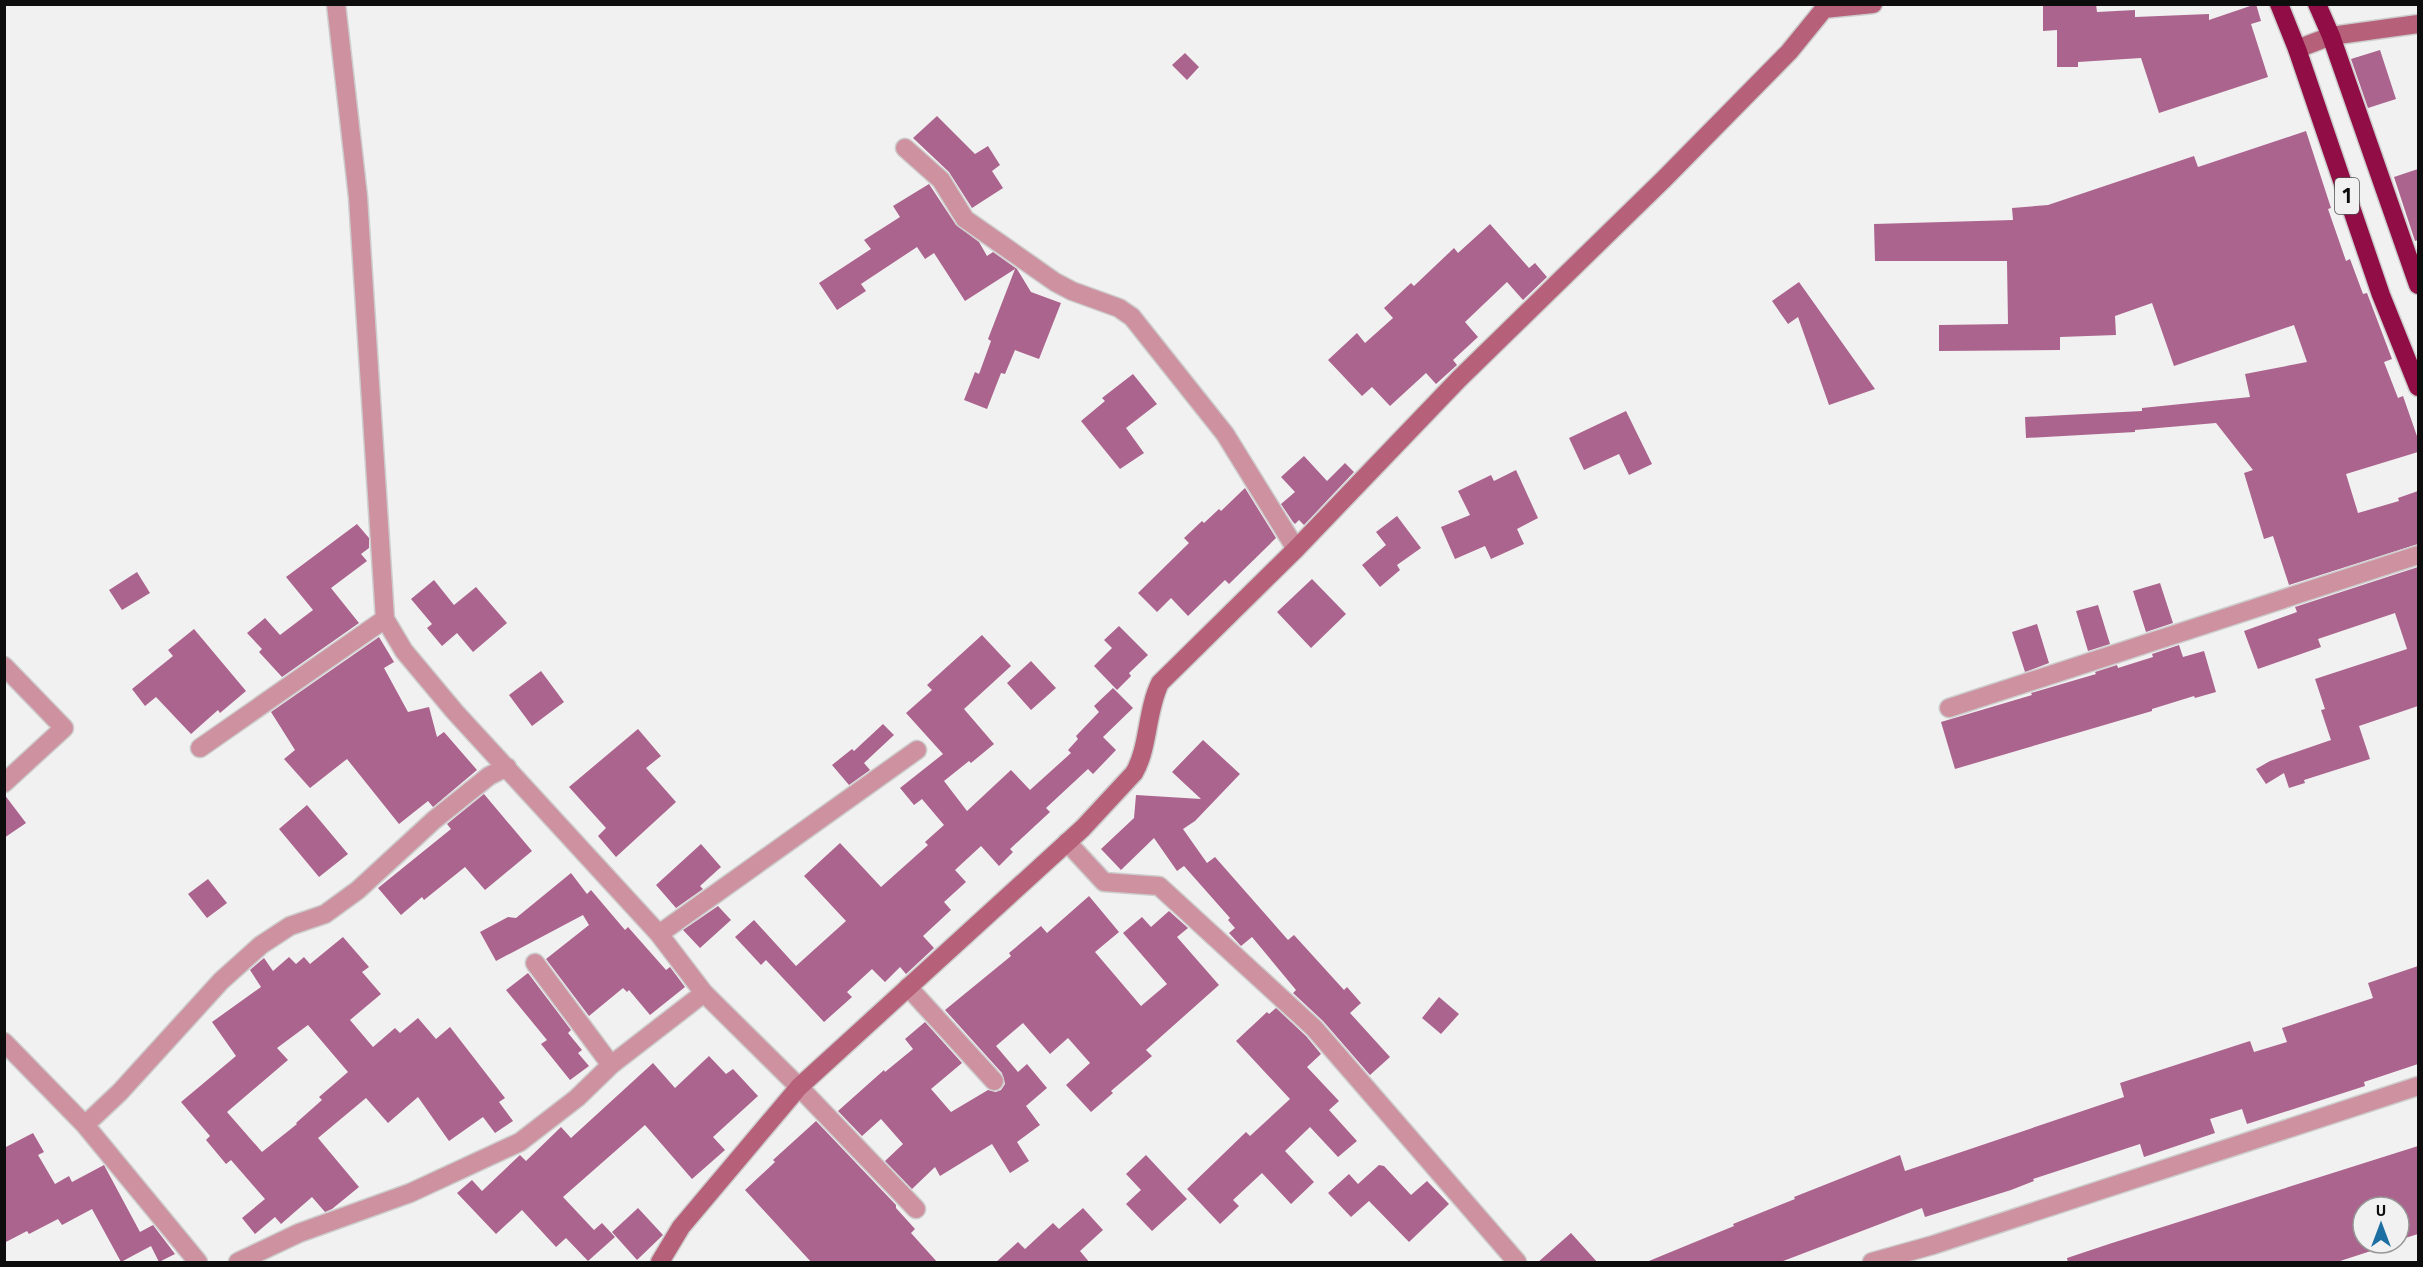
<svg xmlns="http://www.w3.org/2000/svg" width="2423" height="1267" font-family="'Titillium Web',sans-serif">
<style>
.building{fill:#ab648d;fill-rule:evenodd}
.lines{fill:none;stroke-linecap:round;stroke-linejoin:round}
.street-casing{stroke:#cdcdcd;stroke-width:21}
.secondary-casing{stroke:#cdcdcd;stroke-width:21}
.highway-casing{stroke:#cdcdcd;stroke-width:21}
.street{stroke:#cd91a0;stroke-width:18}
.secondary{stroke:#b66179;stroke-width:18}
.highway{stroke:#910d46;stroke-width:18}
.labels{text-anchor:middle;stroke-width:6;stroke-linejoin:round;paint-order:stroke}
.shield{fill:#f1f1f2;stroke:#515152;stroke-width:1.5}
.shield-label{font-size:21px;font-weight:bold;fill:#0d0d0d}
</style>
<rect width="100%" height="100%" fill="#f1f1f2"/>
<path class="building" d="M2043,4H2096L2097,12L2135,10V17L2209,14V20L2256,4L2261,21L2251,24L2268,77L2159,113L2141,58L2078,62V67H2057V30L2043,31Z
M2380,50L2396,99L2368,108L2351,59Z
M1185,53L1199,67L1187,80L1172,65Z
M937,116L975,154L988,146L1000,165L992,171L1003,188L972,208L949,172L913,138Z
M2306,131L2331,208L2328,209L2346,261L2350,259L2363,294L2367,293L2392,359L2384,362L2398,398L2403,396L2418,439V452L2346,474L2358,513L2399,501L2398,498L2418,491V544L2289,585L2273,536L2264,539L2244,473L2253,470L2216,423L2135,430V432L2026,438L2025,417L2142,411V408L2250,397L2245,374L2307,362L2294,325L2174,366L2152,303L2115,316L2116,335L2060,337V350L1939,351V325L2008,324L2007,261H1875L1874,224L2013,220L2012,208L2048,205L2194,156L2198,167Z
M2418,169V240L2415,241L2394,177Z
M929,184L956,225L979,242L987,256L993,252L1017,269L1031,292L1061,303L1039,359L1015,350L1005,374L1001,373L987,409L964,400L975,372L979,374L991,341L988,339L1015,269L965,301L934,253L925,259L917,247L861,284L866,291L837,310L819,283L871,249L864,240L900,217L893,206Z
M1490,224L1529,268L1535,263L1547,277L1523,300L1507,282L1465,322L1478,337L1453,360L1457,365L1436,384L1426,373L1390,406L1372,387L1362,396L1328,360L1357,333L1365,343L1393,318L1384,308L1411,283L1414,286L1454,248L1458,253Z
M1799,282L1875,389L1829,405L1798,317L1788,324L1772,301Z
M1133,374L1157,404L1126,428L1144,453L1120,469L1081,421L1105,401L1102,398Z
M1626,411L1652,464L1629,475L1619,454L1584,470L1569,438Z
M1304,456L1327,481L1345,463L1354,472L1304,525L1299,520L1295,524L1293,522L1281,504L1295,492L1281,477Z
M1516,470L1538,518L1517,529L1524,544L1491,559L1485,546L1455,559L1441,527L1470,515L1458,491L1491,475L1494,481Z
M1245,488L1276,538L1229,584L1225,580L1188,616L1171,598L1157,612L1138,593L1189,543L1184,538L1202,521L1204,523L1219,509L1221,511Z
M1397,516L1421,548L1397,565L1400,570L1380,587L1362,565L1386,545L1376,532Z
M357,524L369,538V548L361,554L367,561L331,588L359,623L282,677L259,652L262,649L247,633L265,618L280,635L313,610L286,577Z
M2418,567V706L2359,726L2370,759L2304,780L2305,783L2289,788L2284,773L2266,784L2256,769L2270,761L2331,740L2321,710L2325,709L2315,679L2407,649L2395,613L2318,639L2321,647L2258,669L2244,631L2297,612L2295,607Z
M137,572L150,593L122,610L109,590Z
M1312,579L1346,614L1311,648L1277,612Z
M434,580L454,605L476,587L507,623L473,652L457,633L442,646L427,628L432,624L411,599Z
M2160,583L2173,623L2146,632L2133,591Z
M2098,605L2110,644L2088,651L2076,611Z
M2037,624L2049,663L2025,672L2012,632Z
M1119,626L1148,655L1129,673L1131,676L1117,690L1094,666L1112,648L1104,640Z
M194,629L246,691L220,713L218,710L191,734L156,697L145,706L132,689L173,656L168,650Z
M982,635L1011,666L964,709L994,744L971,763L969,761L944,781L967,811L1011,770L1030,790L1071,753L1068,750L1078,739L1076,736L1099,712L1094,706L1113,688L1133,708L1103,737L1116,750L1093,774L1088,769L1046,808L1050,812L1010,849L1013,852L999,866L981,846L955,870L966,882L944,902L951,910L923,936L934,948L906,974L900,967L885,982L872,969L847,992L852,997L824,1022L766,960L761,965L735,937L754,920L796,966L846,921L804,876L840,843L881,887L928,845L925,842L944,825L922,799L914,805L900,788L943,754L906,713L932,690L927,685Z
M379,637L394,662L384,668L408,712L429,707L437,737L444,732L477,770L433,807L428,801L399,824L347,759L310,788L284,759L295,750L271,712Z
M2179,645L2183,657L2204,651L2216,692L2195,698L2194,696L2152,709V711L1955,769L1941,722L2032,695L2031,693L2096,674L2095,672L2117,665L2118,668L2153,657L2152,654Z
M1031,661L1056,688L1031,710L1007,683Z
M541,671L564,702L532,726L509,695Z
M883,724L894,735L864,763L870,770L849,785L832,765L852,749L854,751Z
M638,729L661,756L646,768L676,802L616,857L598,836L606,828L569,787Z
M1203,740L1240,774L1195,821L1183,829L1207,863L1215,857L1288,940L1294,935L1344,990L1347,987L1361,1003L1350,1013L1390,1057L1370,1075L1323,1021L1293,993L1296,990L1252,937L1241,946L1229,933L1235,928L1228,920L1230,918L1184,866L1177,871L1154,838L1121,870L1101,849L1134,818L1136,795L1201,799L1172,772Z
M4,794L26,823L4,838Z
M484,794L532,851L485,890L465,867L424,900L422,897L401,915L378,888L451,829L447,824Z
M307,805L348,854L319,877L279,829Z
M701,844L721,867L700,886L703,889L676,908L656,885Z
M571,873L587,894L591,890L625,930L628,927L666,970L670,967L685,987L650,1015L629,990L627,992L623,988L589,1016L546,959L589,925L583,915L496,961L480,932L508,917L516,918Z
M208,879L227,903L207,918L188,894Z
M1089,896L1119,932L1095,952L1141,1006L1167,984L1123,933L1142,917L1151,927L1169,911L1188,928L1177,937L1219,985L1146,1050L1152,1056L1111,1091L1113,1093L1091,1112L1066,1085L1090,1063L1068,1038L1050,1054L1023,1023L996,1046L1018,1072L1027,1064L1047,1088L1026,1106L1040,1125L1017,1142L1029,1161L1010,1173L992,1144L940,1176L935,1167L912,1189L885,1161L903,1144L881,1119L862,1136L838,1111L884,1070L885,1072L913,1049L905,1039L925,1022L962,1063L931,1089L951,1112L988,1090L996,1092L1001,1090L1005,1084L1002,1073L945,1010L1011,956L1009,953L1041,926L1047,933Z
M718,906L731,920L700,948L683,930Z
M343,937L369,967L362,972L381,994L350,1020L373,1047L395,1028L400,1033L418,1018L436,1039L450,1027L505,1098L499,1102L513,1121L495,1133L483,1117L449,1141L418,1097L388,1123L366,1098L318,1138L359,1187L332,1209L325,1212L312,1197L281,1224L275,1217L255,1234L242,1218L265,1199L231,1160L226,1164L206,1140L210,1136L181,1102L236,1056L212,1022L261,987L250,970L264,958L273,971L289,957L296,964L304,957L310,964ZM308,1025L348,1072L319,1097L322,1100L296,1123L297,1124L262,1152L227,1112L288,1060L277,1048Z
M2418,966V1064L2364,1082L2365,1086L2247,1124L2242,1109L2210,1119L2215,1133L2144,1157L2140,1144L2033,1179L2034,1181L2011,1190L1925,1217L1922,1208L1778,1263H1644L1734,1226L1733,1224L1795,1199L1794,1197L1900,1155L1905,1171L2124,1097L2120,1083L2250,1041L2254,1052L2287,1042L2282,1028L2373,998L2368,983Z
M528,973L571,1030L568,1033L582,1050L578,1053L589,1066L570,1080L541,1044L547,1040L506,990Z
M1439,997L1459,1014L1441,1034L1422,1018Z
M1276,1008L1306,1036L1321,1054L1307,1067L1339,1101L1329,1110L1357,1141L1338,1157L1310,1127L1285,1151L1314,1182L1291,1204L1262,1173L1233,1200L1239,1206L1220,1224L1187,1189L1246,1132L1250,1136L1290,1099L1236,1041L1267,1012L1269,1014Z
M709,1056L726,1074L733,1069L758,1096L713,1137L725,1150L692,1179L645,1125L563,1197L594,1230L602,1223L615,1237L588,1261L566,1238L556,1247L522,1210L496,1234L457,1193L472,1180L482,1191L520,1155L526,1161L561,1127L571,1138L653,1063L675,1088Z
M816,1121L896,1205V1208L915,1229L911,1233L938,1263H812L745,1190L775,1162L773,1160Z
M33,1133L44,1152L38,1155L55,1184L69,1176L72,1182L104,1165L140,1232L153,1225L175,1254L159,1262L151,1246L121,1262L92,1209L62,1225L58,1219L29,1234L27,1231L4,1243V1148Z
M2418,1146V1234L2399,1240V1207H2360L2363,1217V1243H2371L2374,1250L2334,1263H2068L2067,1258L2109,1244Z
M1146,1155L1187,1199L1152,1231L1126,1204L1141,1190L1126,1174Z
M1379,1165L1384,1166L1411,1195L1427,1181L1449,1204L1409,1242L1369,1201L1351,1217L1328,1193L1349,1174L1358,1184Z
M638,1208L663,1235L637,1260L612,1232Z
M1083,1208L1103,1230L1080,1251L1090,1263H995L1018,1242L1025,1249L1053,1223L1059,1229Z
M1571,1233L1598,1263H1537Z"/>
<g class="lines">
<g class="street-casing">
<path id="street" d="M336,4L358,197L385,619L404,651L455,712L659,934L704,993L799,1087L916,1209
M905,148L941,180L965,219L1055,282L1072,291L1119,308L1132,317L1225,434L1296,549
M4,666L64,728L4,783
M1949,708L2418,555
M200,748L385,619
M1067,842L1104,882L1159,886L1314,1028L1517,1262
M659,934L917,750
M535,963L611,1065
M908,987L994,1081
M4,1042L85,1125L198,1262
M85,1125L120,1092L221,981L261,945L290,926L325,914L358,890L434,820L489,776L507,767
M238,1262L299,1233L410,1193L520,1142L577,1098L611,1065L704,993
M1872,1262L1933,1245L2418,1086"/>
</g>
<g class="secondary-casing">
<path id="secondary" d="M2297,49L2331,36L2418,24
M660,1262L681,1227L799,1087L1083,828L1134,773C1149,748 1146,712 1160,683L1296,549L1459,379L1664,179L1789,52L1824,9L1873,4"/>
</g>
<g class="highway-casing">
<path id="highway" d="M2279,4L2297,49L2381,295L2418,387
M2317,4L2331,36L2418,285"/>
</g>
<use href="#street" class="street"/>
<use href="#secondary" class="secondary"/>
<use href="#highway" class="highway"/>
</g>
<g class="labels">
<rect class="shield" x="2335" y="178" width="24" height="36" rx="4.5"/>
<g class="shield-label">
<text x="2347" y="203">1</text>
</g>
</g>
<rect width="2423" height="1267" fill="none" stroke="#0d0d0d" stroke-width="12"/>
<g transform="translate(2381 1225)"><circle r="28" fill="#f1f1f2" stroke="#969696" stroke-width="1.5"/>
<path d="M0-4.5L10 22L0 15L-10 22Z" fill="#1c6fa0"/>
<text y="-9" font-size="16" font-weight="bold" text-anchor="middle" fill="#0d0d0d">U</text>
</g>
</svg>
